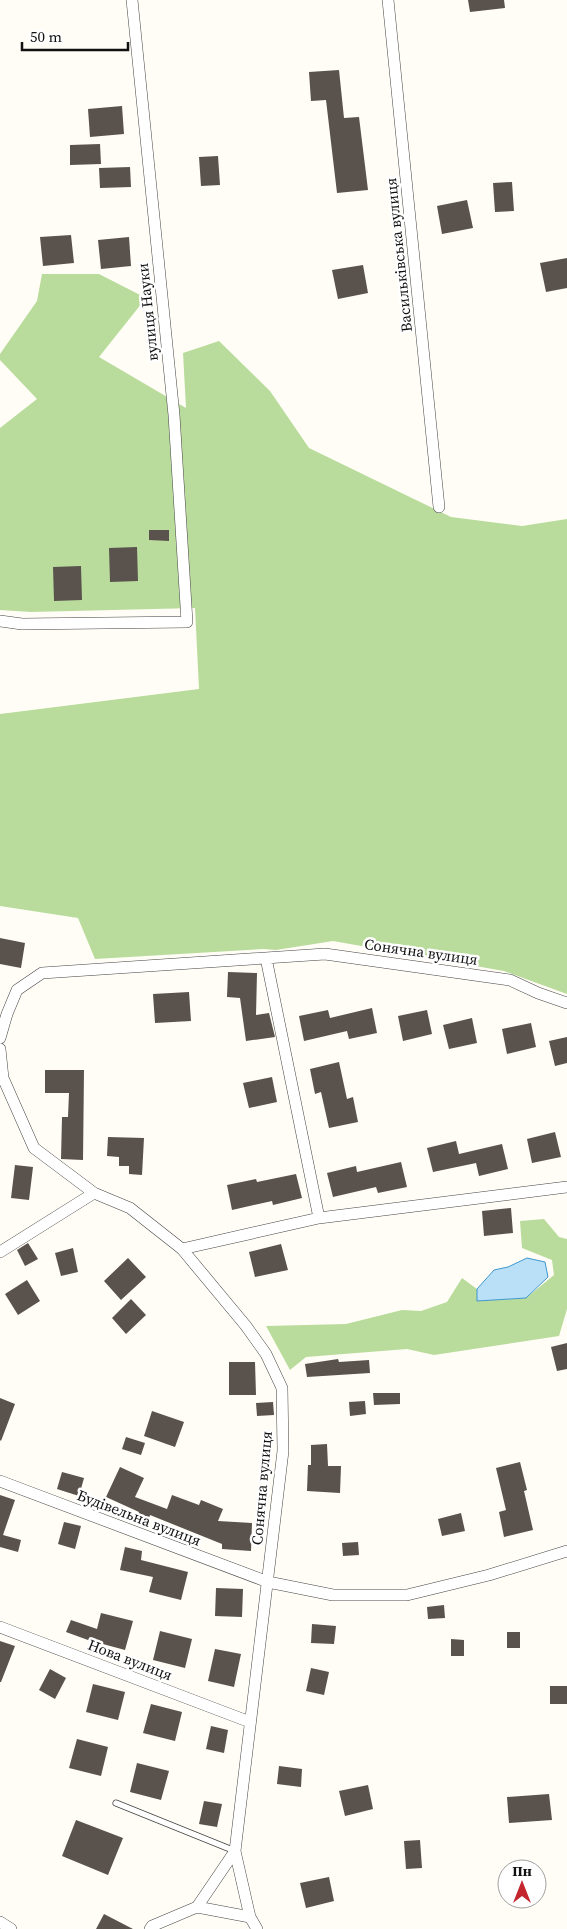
<svg xmlns="http://www.w3.org/2000/svg" width="567" height="1929" font-family="'Source Serif 4',serif">
<style>
.forest{fill:#b9dc9c}
.water{fill:#b9e0f7;stroke:#3f96cf}
.building{fill:#5a524d}
.lines{fill:none;stroke-linecap:round;stroke-linejoin:round}
.lane-casing{stroke:#444;stroke-width:7}
.street-casing{stroke:#444;stroke-width:12}
.lane{stroke:#fff;stroke-width:5.5}
.street{stroke:#fff;stroke-width:11}
.labels{text-anchor:middle;stroke-width:5;stroke-linejoin:round;paint-order:stroke}
.street-label{font-size:15px;fill:#111;stroke:#fff}
</style>
<rect width="100%" height="100%" fill="#fffdf5"/>
<path class="forest" d="M42,274H99L146,298L99,357L186,408L183,353L219,341L270,391L309,448L451,517L522,526L567,519V994L504,971L333,941L276,950L264,949L95,959L78,918L0,906V714L199,689L195,608L31,612L0,610V428L37,399L0,360V354L37,301Z
M544,1219L559,1237L567,1239V1309L559,1336L434,1355L407,1349L306,1357L290,1370L266,1326L346,1324L402,1310L421,1311L447,1302L462,1278L477,1289L478,1301L526,1298L554,1275L552,1260L522,1248L520,1221Z"/>
<path class="water" d="M527,1258L545,1262L548,1277L526,1298L477,1301V1289L494,1270L508,1267Z"/>
<path class="building" d="M468,0H504L505,8L470,12Z
M339,70L344,118L359,117L368,190L337,193L326,100L311,101L309,72Z
M122,106L124,134L90,137L88,109Z
M100,144L101,164L70,165V145Z
M218,156L220,185L201,186L199,157Z
M130,167L131,187L100,188L99,168Z
M512,182L514,211L495,212L493,183Z
M467,200L473,228L442,234L437,206Z
M71,235L74,263L43,266L40,237Z
M129,237L131,266L101,269L98,240Z
M567,258V288L546,292L540,263Z
M363,265L368,293L338,299L332,270Z
M149,530H169V541L149,540Z
M137,547L138,581L110,582L109,548Z
M81,566L82,600L54,601L53,567Z
M0,938L25,943L21,968L0,964Z
M228,972L257,973L256,1015L269,1013L275,1037L246,1041L240,998L227,997Z
M189,992L191,1021L155,1023L153,994Z
M372,1008L377,1033L349,1039L347,1031L304,1041L299,1016L328,1010L330,1018Z
M427,1010L432,1034L403,1041L398,1016Z
M472,1018L477,1043L449,1049L443,1025Z
M531,1023L536,1047L507,1054L502,1029Z
M567,1037V1063L555,1066L549,1041Z
M339,1062L347,1099L353,1097L358,1122L329,1128L321,1092L315,1094L310,1069Z
M45,1070H84L83,1160L61,1159L62,1117H68L69,1093H45Z
M272,1077L277,1102L249,1108L243,1083Z
M555,1132L561,1157L532,1163L527,1139Z
M108,1137L144,1138L142,1175L129,1174V1166H119V1157L107,1156Z
M456,1141L459,1154L502,1144L508,1169L479,1176L476,1163L433,1172L427,1148Z
M401,1162L407,1187L378,1193L376,1187L333,1197L327,1173L356,1166L357,1172Z
M15,1165L33,1167L29,1200L11,1198Z
M296,1174L302,1198L273,1205L272,1201L232,1210L227,1185L256,1179L257,1182Z
M511,1208L513,1233L484,1236L482,1211Z
M28,1243L38,1259L25,1266L17,1250Z
M281,1244L288,1270L255,1277L249,1252Z
M73,1248L78,1272L61,1276L55,1253Z
M128,1258L146,1277L121,1300L104,1281Z
M27,1280L40,1301L18,1315L5,1294Z
M131,1299L146,1315L126,1334L112,1318Z
M567,1343V1369L557,1371L551,1347Z
M338,1359L339,1362L369,1360L370,1373L307,1377L305,1364Z
M229,1362H255L256,1395H229Z
M373,1393H400V1404L374,1405Z
M0,1398L15,1404L1,1441L0,1440Z
M365,1401L366,1414L350,1416L349,1402Z
M273,1402L274,1415L257,1416L256,1403Z
M152,1411L184,1422L175,1447L144,1436Z
M126,1437L145,1443L141,1455L122,1449Z
M327,1444L328,1466H341L340,1493L307,1491L308,1465H311V1445Z
M520,1462L527,1490L524,1491L533,1530L504,1537L499,1512L506,1510L496,1468Z
M120,1467L144,1478L135,1497L167,1509L172,1495L199,1505L201,1500L223,1509L218,1521L252,1523L251,1551L222,1549V1544L150,1515L148,1523L136,1519L139,1512L106,1497Z
M62,1472L84,1478L79,1496L57,1489Z
M0,1495L15,1500L3,1535L21,1540L18,1552L0,1547Z
M461,1513L465,1531L442,1536L438,1519Z
M64,1522L81,1526L75,1549L58,1544Z
M358,1542L359,1555L343,1556L342,1543Z
M125,1547L142,1551L141,1560L188,1572L181,1600L149,1592L153,1577L120,1570Z
M216,1588L243,1589L242,1617L215,1616Z
M444,1605L445,1618L428,1619L427,1607Z
M101,1613L133,1621L125,1650L88,1640L66,1632L71,1620L97,1629Z
M312,1624L336,1626L334,1644L311,1643Z
M160,1631L192,1639L185,1668L153,1660Z
M507,1632H520V1648H507Z
M451,1639L464,1640V1656H451Z
M0,1641L15,1646L1,1682H0Z
M215,1649L241,1654L234,1687L208,1681Z
M311,1668L329,1672L324,1695L306,1691Z
M50,1669L66,1678L55,1699L39,1690Z
M93,1684L125,1692L118,1720L86,1712Z
M550,1686H567V1704H550Z
M151,1704L182,1712L175,1741L143,1733Z
M211,1726L228,1730L224,1753L206,1749Z
M77,1739L108,1747L101,1776L69,1768Z
M137,1763L169,1771L161,1800L130,1792Z
M279,1766L302,1769L301,1787L277,1784Z
M368,1785L373,1809L345,1816L339,1791Z
M549,1794L552,1820L509,1823L507,1797Z
M204,1801L222,1804L217,1827L199,1824Z
M76,1820L123,1838L108,1875L62,1856Z
M420,1840L422,1868L406,1869L404,1841Z
M329,1877L334,1901L306,1908L300,1883Z
M104,1914L133,1929H96Z"/>
<g class="lines">
<g class="lane-casing">
<path id="lane" d="M116,1803L235,1851"/>
</g>
<g class="street-casing">
<path id="street" d="M388,0L439,507
M0,621L22,624L187,622L174,415L132,0
M266,958L319,1218
M0,1038L7,1014L17,990L42,973L325,954L510,980L538,993L567,1003
M0,1049L3,1078L34,1148L94,1193L130,1208L182,1249L246,1326L266,1354L282,1388L283,1451L235,1851L250,1917L257,1929
M182,1249L319,1218L567,1187
M0,1252L94,1193
M0,1481L268,1582L333,1595H407L489,1575L567,1551
M0,1627L250,1722
M197,1907L235,1851
M0,1922L11,1929
M150,1929L152,1926L197,1907L250,1917"/>
</g>
<use href="#lane" class="lane"/>
<use href="#street" class="street"/>
</g>
<g class="labels">
<g class="street-label">
<text transform="translate(399 255) rotate(-96)" y="5">Васильківська вулиця</text>
<text transform="translate(148 312) rotate(-96)" y="5">вулиця Науки</text>
<text transform="translate(421 952) rotate(8)" y="5">Сонячна вулиця</text>
<text transform="translate(262 1488) rotate(-85)" y="5">Сонячна вулиця</text>
<text transform="translate(139 1518) rotate(21)" y="5">Будівельна вулиця</text>
<text transform="translate(130 1660) rotate(21)" y="5">Нова вулиця</text>
</g>
</g>
<g transform="translate(522 1884)"><circle r="24" fill="#ffffff" stroke="#a0a0a0"/>
<path d="M0-4L9 19L0 12L-9 19Z" fill="#c4262e"/>
<text y="-8" font-size="14" font-weight="bold" text-anchor="middle" fill="#111111">Пн</text>
</g>
<path d="M22 42v8h106v-8" fill="none" stroke="#111111" stroke-width="2.5"/>
<text x="30" y="42" font-size="15" fill="#111111" stroke="#ffffff" stroke-width="4" paint-order="stroke">50 m</text>
</svg>
